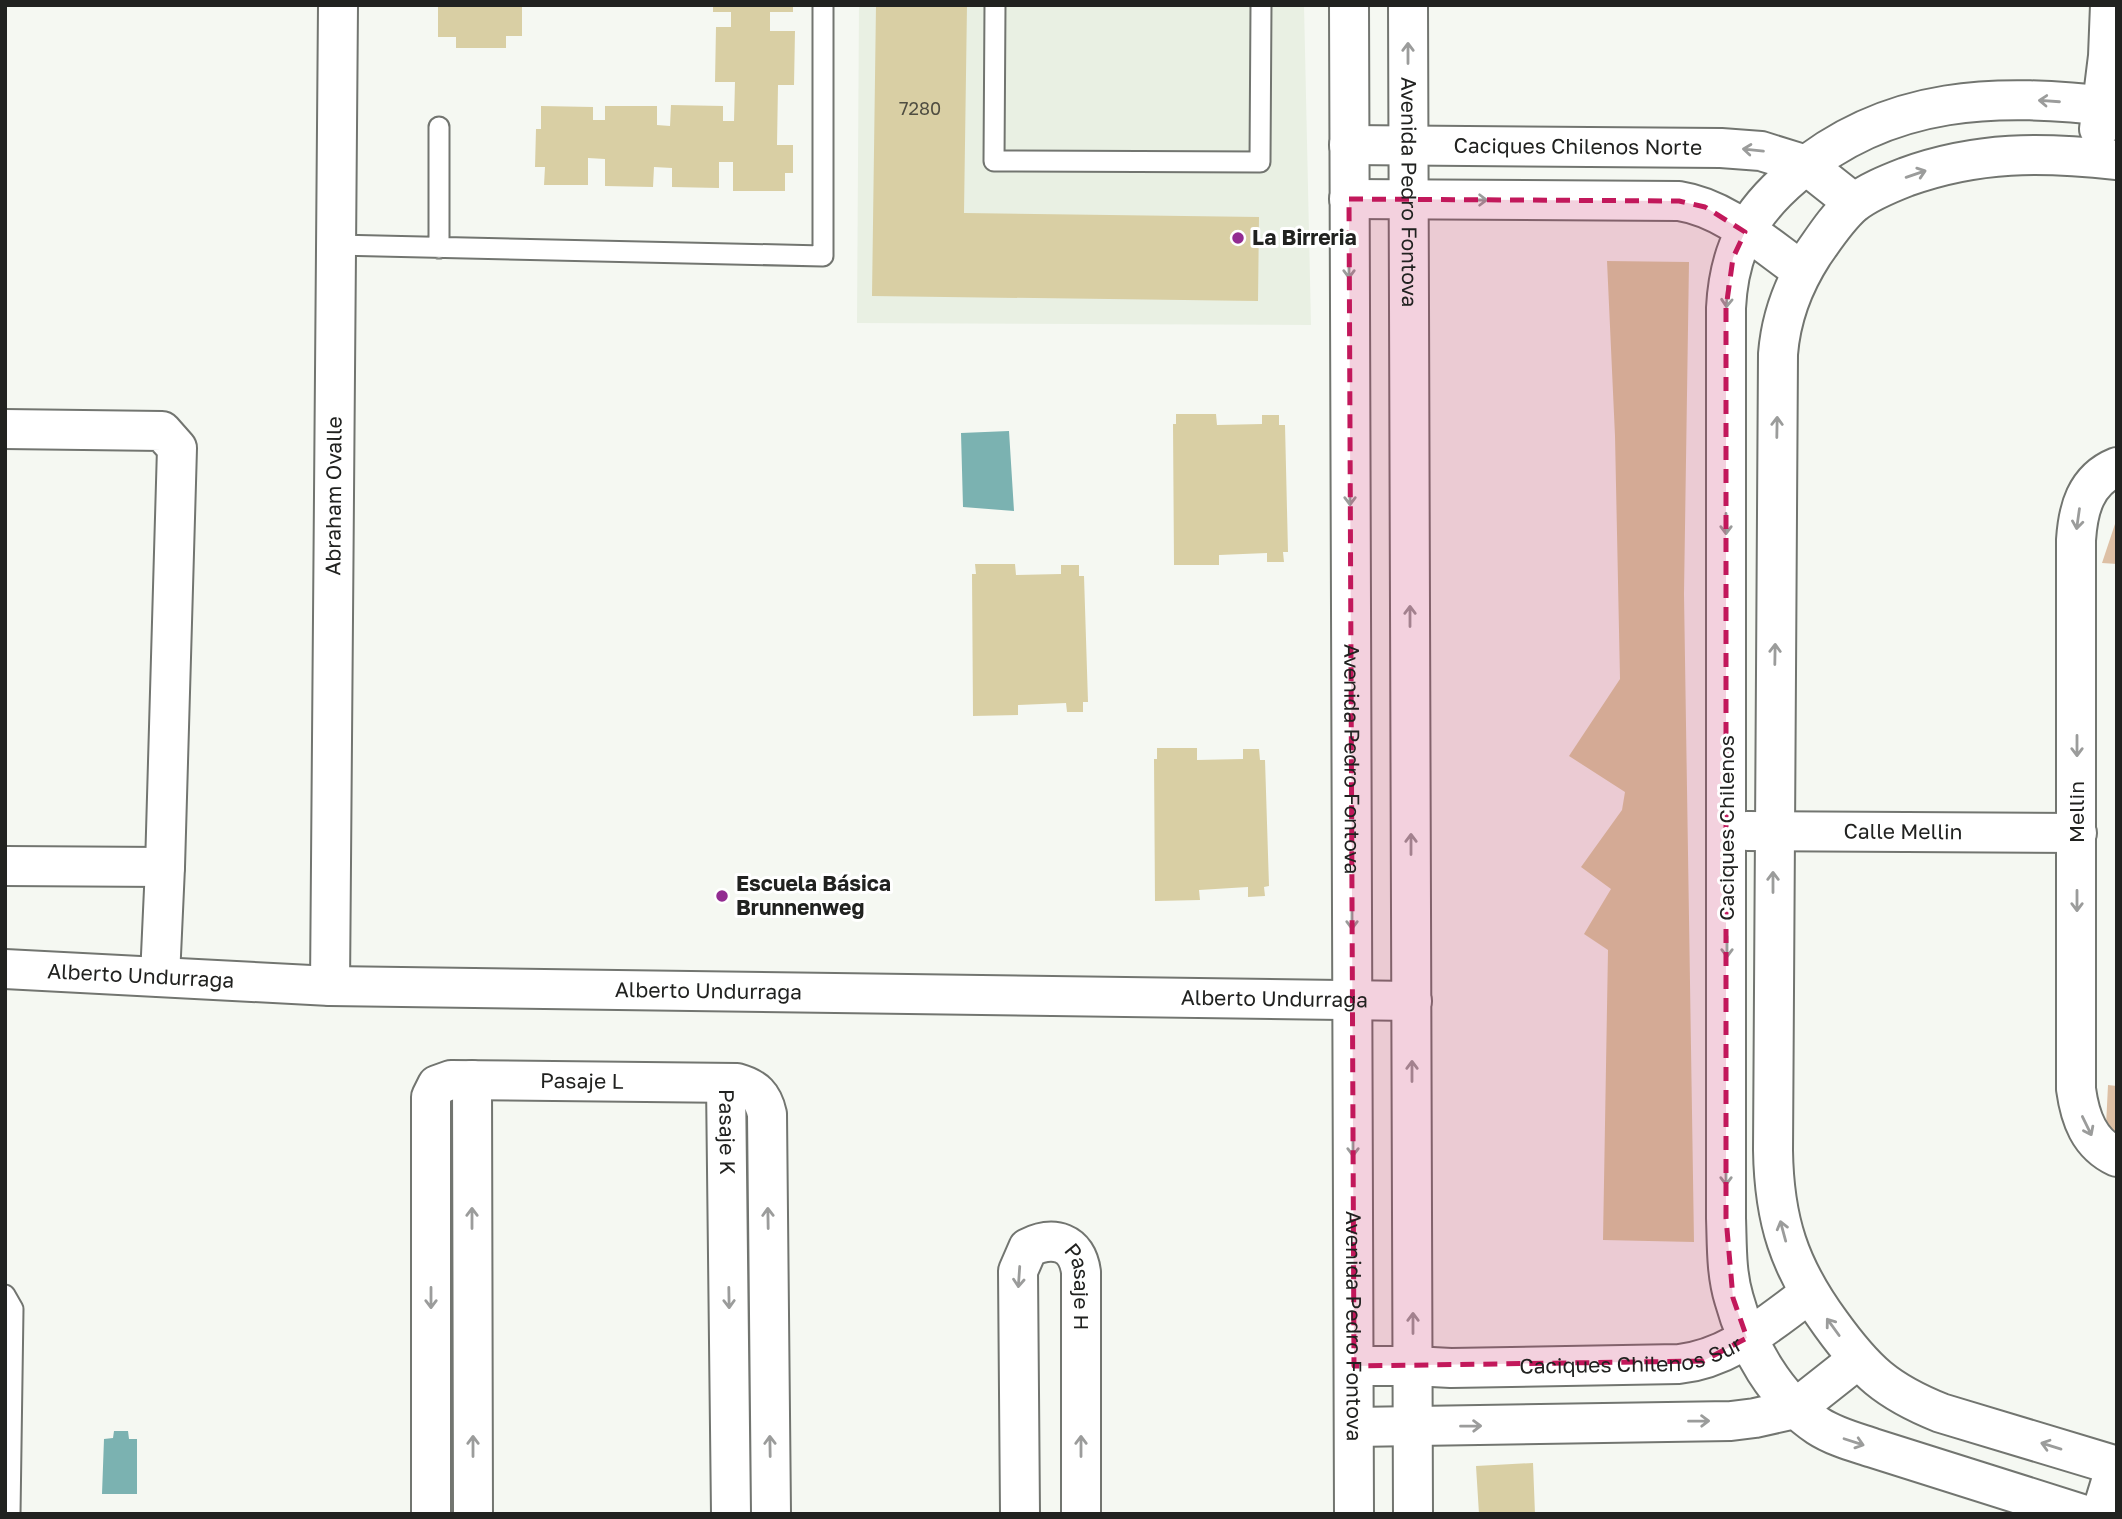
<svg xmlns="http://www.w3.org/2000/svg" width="2122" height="1519" font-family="'Golos Text',sans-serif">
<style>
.built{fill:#e9f0e3}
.green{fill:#ddc0a5}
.water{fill:#7bb2b1}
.building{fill:#d9cfa4}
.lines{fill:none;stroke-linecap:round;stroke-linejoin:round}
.service-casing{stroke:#727570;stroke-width:23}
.minor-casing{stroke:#727570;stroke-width:42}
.tertiary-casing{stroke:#727570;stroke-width:42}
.service{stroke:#fff;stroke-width:19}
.minor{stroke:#fff;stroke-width:38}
.tertiary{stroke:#fff;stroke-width:38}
.oneway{stroke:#9b9c9b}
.marked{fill:#c2185b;fill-opacity:0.2;stroke:#c2185b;stroke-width:5;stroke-dasharray:14 9;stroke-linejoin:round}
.poi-dot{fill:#922c91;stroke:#fff;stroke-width:2.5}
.labels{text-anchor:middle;stroke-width:6;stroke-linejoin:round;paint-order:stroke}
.number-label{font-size:18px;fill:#4f4d41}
.street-label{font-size:21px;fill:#212220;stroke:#fff}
.poi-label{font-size:21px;font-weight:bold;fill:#212220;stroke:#fff;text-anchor:start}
</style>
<rect width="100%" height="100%" fill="#f5f8f2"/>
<path class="built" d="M859,5H1304L1311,325L857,323Z"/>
<path class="green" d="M2117,518V564L2102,563Z
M2108,1085L2117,1086V1134L2106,1126Z"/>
<path class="water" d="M1009,431L1014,511L963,507L961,433Z
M114,1431H128L129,1439H137V1494H102L104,1439L113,1438Z"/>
<path class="building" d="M438,5H522V36H506V48H456V37H438Z
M713,5H793V12H770V31H795L794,85H778L777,145H793V173H785V191H733V162H719V188L672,187V168L654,167L653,187L605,186V159L588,158V185H544L545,167H535L536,129H541V106L593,107V120H605V106H657V125L670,126L671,105L723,106V121H734L735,82H715L716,27H731V12H713Z
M876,5H967L964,213L1259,217L1258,301L872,296Z
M1607,261L1689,262L1684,594L1694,1242L1603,1240L1608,950L1584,934L1611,889L1581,867L1622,810L1625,792L1569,756L1620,679L1615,436Z
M1176,414H1216L1217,425L1262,424V415H1279V425H1285L1288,552H1283L1284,562H1267V553L1219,555V565H1174L1173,424H1176Z
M975,564H1015L1016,575L1061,574V565H1079V576H1084L1088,702H1083V712H1067L1066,703L1018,705V715L973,716L972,574H976Z
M1157,748H1197V760L1243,759V749H1259L1260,760H1265L1269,886L1264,887L1265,896L1248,897V887L1199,890L1200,900L1155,901L1154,759H1157Z
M1533,1463L1535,1514H1479L1476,1466Z"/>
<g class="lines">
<g class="service-casing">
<path id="service" d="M995,5L994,161L1260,162L1261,5
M336,245L823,256V5
M439,248V127
M5,1295L13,1309L10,1514"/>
</g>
<g class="minor-casing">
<g id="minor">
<path d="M2099,129L2108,56L2110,5"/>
<path id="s1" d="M1349,145L1721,148L1761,151L1806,165L1854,203"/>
<path d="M2117,160C2041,152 1978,151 1906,177C1888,184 1868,192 1853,204C1837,218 1825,237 1813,254C1793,285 1781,316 1778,354L1773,1150C1774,1220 1789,1267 1831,1324C1865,1371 1886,1391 1941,1413L2117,1466"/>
<path d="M1349,199L1679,201C1725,208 1765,245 1802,271"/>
<path d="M5,429L162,431L177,448L165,867L160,977"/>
<path d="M2117,467C2085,480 2078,510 2076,540V1089C2080,1118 2089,1144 2117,1157"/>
<path id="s2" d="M1747,831L2077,833"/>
<path d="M5,866L165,867"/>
<path id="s3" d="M5,969L330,986L1412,1001"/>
<path id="s4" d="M330,986L338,5"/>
<path d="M472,1080L473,1514"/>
<path id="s5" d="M726,1083L731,1514"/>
<path id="s6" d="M1354,1366H1413L1451,1368L1679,1364C1731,1358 1767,1324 1809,1294"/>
<path d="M1354,1427L1731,1421L1755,1418L1795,1409L1857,1360"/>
<path id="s7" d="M431,1514V1097L437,1085L451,1080L737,1083C755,1088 763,1096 767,1114L771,1514"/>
<path id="s8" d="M1020,1514L1018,1271L1028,1248C1054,1235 1077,1242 1081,1272V1514"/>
<path d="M2082,1514L1873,1448C1855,1442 1835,1437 1818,1426C1776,1398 1747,1347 1734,1299C1726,1273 1727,1245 1726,1218V308C1729,249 1749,213 1794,175C1890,94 1998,93 2117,107"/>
<path d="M2101,1514L2116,1465"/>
</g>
</g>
<g class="tertiary-casing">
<g id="tertiary">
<path id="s9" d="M1349,5L1354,1514"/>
<path id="s10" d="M1408,5L1413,1514"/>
</g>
</g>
<use href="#service" class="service"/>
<use href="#minor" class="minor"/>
<use href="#tertiary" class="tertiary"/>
</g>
<defs><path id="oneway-shaft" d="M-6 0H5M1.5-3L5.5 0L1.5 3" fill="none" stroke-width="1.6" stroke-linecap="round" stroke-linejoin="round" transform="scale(1.75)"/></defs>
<g class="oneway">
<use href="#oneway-shaft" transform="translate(1408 53) rotate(-90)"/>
<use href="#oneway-shaft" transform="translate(2049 101) rotate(-176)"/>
<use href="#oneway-shaft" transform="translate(1753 150) rotate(-174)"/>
<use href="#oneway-shaft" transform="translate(1916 174) rotate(-19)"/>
<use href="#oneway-shaft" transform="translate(1477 200)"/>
<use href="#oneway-shaft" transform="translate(1349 268) rotate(90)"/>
<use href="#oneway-shaft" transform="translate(1727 297) rotate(93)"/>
<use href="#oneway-shaft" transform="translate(1777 427) rotate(-89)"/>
<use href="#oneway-shaft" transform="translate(1350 495) rotate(90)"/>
<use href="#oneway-shaft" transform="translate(2078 519) rotate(98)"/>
<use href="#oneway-shaft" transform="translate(1726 524) rotate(90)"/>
<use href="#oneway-shaft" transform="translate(1410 616) rotate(-90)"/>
<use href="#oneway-shaft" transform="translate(1775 654) rotate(-89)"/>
<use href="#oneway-shaft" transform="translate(2077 746) rotate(90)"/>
<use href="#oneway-shaft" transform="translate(1411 844) rotate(-90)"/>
<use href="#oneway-shaft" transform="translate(1773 882) rotate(-90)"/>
<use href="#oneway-shaft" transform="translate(2077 901) rotate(90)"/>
<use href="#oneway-shaft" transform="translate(1352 919) rotate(90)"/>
<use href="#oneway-shaft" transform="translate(1727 947) rotate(90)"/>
<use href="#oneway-shaft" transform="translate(1412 1071) rotate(-90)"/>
<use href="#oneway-shaft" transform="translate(2087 1126) rotate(64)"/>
<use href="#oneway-shaft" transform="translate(1353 1146) rotate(90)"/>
<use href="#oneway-shaft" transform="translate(1726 1175) rotate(90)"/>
<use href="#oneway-shaft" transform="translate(472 1218) rotate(-90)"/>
<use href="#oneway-shaft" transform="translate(768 1218) rotate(-91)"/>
<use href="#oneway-shaft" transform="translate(1783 1231) rotate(-105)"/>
<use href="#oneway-shaft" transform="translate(1019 1277) rotate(94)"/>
<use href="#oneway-shaft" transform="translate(431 1298) rotate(90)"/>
<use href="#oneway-shaft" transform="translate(729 1298) rotate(89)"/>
<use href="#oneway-shaft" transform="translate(1413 1323) rotate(-90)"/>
<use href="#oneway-shaft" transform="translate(1833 1327) rotate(-126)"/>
<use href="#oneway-shaft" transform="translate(1699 1421) rotate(-1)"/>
<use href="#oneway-shaft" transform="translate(1471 1426) rotate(-1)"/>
<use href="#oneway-shaft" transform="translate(1854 1442) rotate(18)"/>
<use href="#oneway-shaft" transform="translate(473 1446) rotate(-90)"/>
<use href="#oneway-shaft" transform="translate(770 1446) rotate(-91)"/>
<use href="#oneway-shaft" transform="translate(1081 1446) rotate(-90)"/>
<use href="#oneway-shaft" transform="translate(2051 1446) rotate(-163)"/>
</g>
<path class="marked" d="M1349,199L1679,201L1705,207L1745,232L1733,258L1726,308V1218L1733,1298L1747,1338L1703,1361L1354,1366Z"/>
<g class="poi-dot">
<circle cx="1238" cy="238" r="7"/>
<circle cx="722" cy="896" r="7"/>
</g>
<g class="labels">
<g class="number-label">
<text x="920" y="115">7280</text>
</g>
<g class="street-label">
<text dy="7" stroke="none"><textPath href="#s1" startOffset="229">Caciques Chilenos Norte</textPath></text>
<text dy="7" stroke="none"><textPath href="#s10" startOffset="187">Avenida Pedro Fontova</textPath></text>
<text dy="7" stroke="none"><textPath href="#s4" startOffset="490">Abraham Ovalle</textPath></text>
<text dy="7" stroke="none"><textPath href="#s9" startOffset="754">Avenida Pedro Fontova</textPath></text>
<text transform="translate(2077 812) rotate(-90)" y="7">Mellin</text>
<text transform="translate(1727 828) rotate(-90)" y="7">Caciques Chilenos</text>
<text dy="7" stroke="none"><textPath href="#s2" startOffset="156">Calle Mellin</textPath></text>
<text dy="7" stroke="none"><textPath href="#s3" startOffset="136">Alberto Undurraga</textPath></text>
<text dy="7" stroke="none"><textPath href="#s3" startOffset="704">Alberto Undurraga</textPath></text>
<text dy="7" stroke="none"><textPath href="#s3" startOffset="1270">Alberto Undurraga</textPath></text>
<text dy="7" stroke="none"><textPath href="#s7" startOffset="576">Pasaje L</textPath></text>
<text dy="7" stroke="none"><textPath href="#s5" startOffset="49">Pasaje K</textPath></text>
<text dy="7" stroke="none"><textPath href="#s8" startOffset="354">Pasaje H</textPath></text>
<text dy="7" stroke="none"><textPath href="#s9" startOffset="1321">Avenida Pedro Fontova</textPath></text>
<text dy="7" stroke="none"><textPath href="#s6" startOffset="278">Caciques Chilenos Sur</textPath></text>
</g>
<g class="poi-label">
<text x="1252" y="245">La Birreria</text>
<text x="736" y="891">Escuela Básica<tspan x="736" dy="24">Brunnenweg</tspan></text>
</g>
</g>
<rect width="2122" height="1519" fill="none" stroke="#212220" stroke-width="14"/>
</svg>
